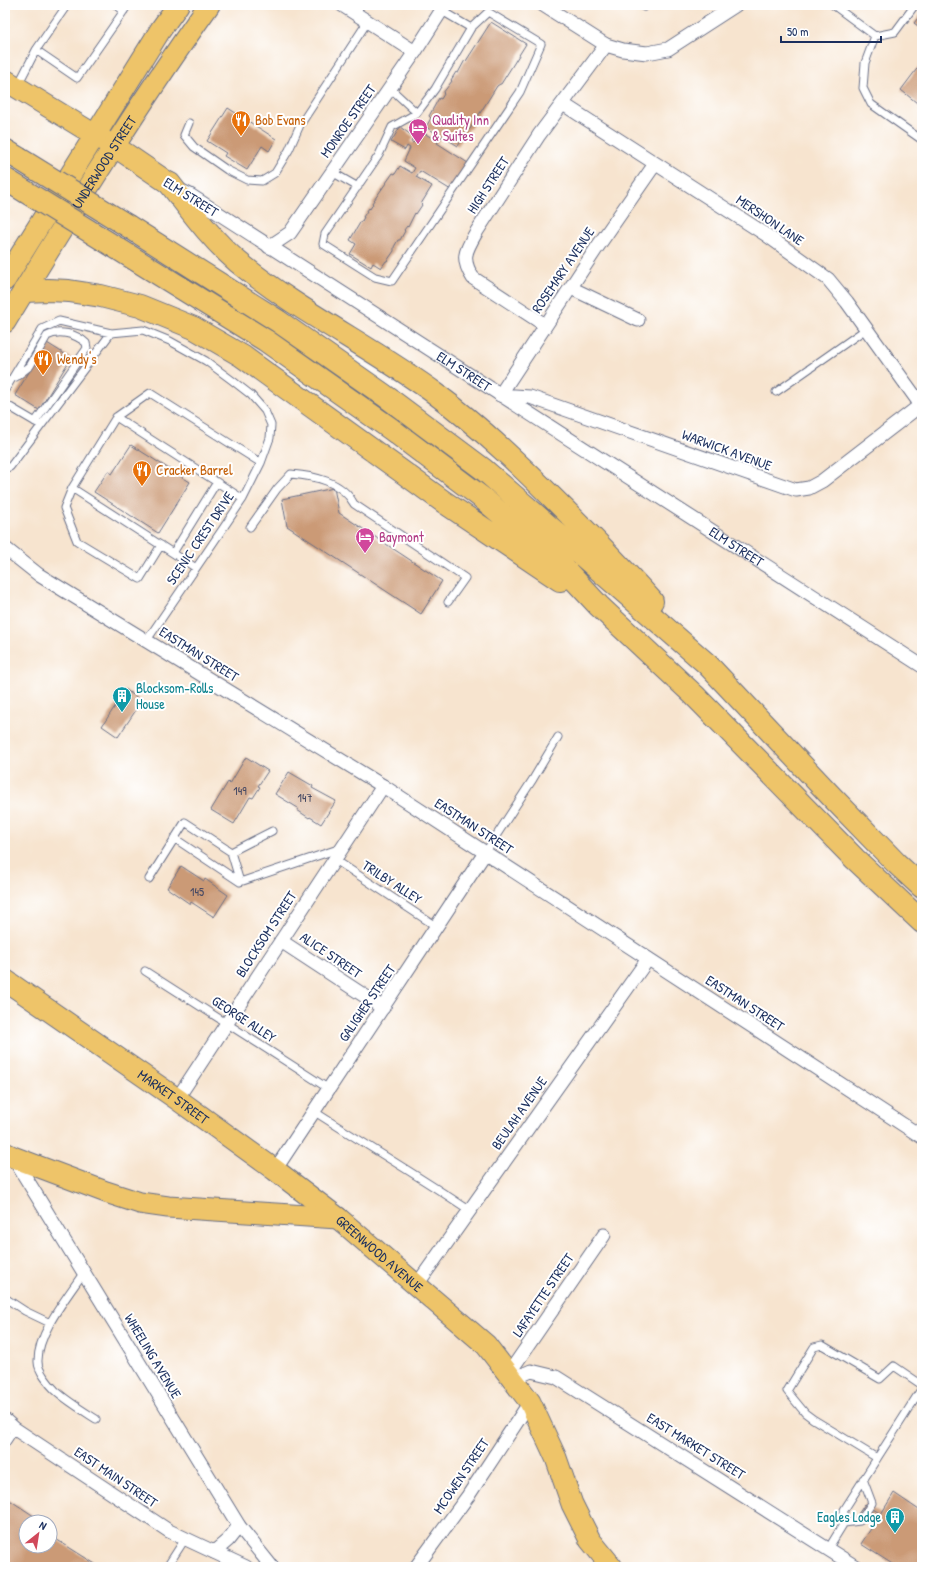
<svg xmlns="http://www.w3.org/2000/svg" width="927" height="1572" font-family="'Patrick Hand',sans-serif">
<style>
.building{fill:#cb9a76}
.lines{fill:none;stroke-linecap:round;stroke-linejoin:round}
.lane-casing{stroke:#686e86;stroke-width:9}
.street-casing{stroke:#686e86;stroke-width:15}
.primary-casing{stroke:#686e86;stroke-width:23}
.highway-casing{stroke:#686e86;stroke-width:24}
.lane{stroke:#fff;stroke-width:7}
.street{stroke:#fff;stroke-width:13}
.primary{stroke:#eec469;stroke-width:21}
.highway{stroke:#eec469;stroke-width:22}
.highway-bridge-casing{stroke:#686e86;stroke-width:24;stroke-linecap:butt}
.highway-bridge{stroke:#eec469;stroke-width:22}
.labels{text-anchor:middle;stroke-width:4;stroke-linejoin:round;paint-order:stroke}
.number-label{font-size:12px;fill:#474a64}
.food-label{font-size:14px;fill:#c56008;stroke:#fff;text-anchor:start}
.hotel-label{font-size:14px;fill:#b23c85;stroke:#fff;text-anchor:start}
.street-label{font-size:14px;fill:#1b2f5e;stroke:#fff}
.culture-label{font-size:14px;fill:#0d838f;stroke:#fff;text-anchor:start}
</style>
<rect width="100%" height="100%" fill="#fff"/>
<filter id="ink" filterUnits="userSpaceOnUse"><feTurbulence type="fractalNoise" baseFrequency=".025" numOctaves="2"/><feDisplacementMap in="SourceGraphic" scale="8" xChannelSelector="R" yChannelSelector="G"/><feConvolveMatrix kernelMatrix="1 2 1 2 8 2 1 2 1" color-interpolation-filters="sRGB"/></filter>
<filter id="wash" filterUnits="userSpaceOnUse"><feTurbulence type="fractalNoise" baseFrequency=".012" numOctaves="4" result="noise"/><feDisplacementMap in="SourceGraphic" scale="16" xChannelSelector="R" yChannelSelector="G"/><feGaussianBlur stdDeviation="0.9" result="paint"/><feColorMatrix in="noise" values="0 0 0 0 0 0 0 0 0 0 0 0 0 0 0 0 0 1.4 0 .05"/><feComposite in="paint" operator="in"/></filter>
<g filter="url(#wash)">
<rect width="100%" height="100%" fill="#f7e4cf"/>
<g id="blocks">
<path class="building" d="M922,13V29L914,23Z
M491,22L526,44L501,84H500L497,86L470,129H469L458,146L442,136L437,143L468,163L451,190L420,171L416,177L432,186L421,204L422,205L416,214L415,213L408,227L407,226L404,230L405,231L400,240H398L394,247V251L387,261H386L381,268L373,263L371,267L350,254L356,244L350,240L361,221H362L364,217H363L369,208L370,209L373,204L372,203L393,173L395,174L400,166L412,173L415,168L404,161L410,148L407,146L405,150L391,142L400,127L414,137L411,142L413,143L415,141H416L422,132L434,139L437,134L426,127L431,118L429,116L439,98L441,99L444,94L443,93L452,81L451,80L456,72L458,73L465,60L466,61Z
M922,62V107L901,90Z
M228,108L276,139L269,151L262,146L247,170L224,156L226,153L207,141Z
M47,343L71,358L39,410L15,395Z
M131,445L190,482L158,533L94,492L108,471L112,474Z
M334,488L339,513L442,581L421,614L287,526L282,499Z
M126,690L142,701L118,737L102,726Z
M246,757L268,771L258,786L260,787L253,798L250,797L234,824L211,810L228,782L230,784Z
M289,772L313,786L312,788L336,801L321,824L310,817L309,818L297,810L298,808L275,794Z
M181,866L204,881L205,879L228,895L214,917L191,902L190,904L167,888Z
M894,1493L922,1512V1567H897L861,1544L874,1524L858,1514L865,1504L881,1514Z
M5,1497L43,1522H26V1546H50V1526L55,1530L51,1536L100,1567H5Z"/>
</g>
</g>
<g filter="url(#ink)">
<use href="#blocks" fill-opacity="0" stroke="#686e86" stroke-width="1"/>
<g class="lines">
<g class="lane-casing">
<path id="lane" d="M67,5L36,50L77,78L128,5
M116,5L124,11
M640,5L644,7L648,5
M833,5L875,36L865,63L863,88L871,104L922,140
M442,11L471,28L435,89L417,113L392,127L379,155L325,234L323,244L375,277L392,281L520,92L541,44L488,12L471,28
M355,13L361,5
M875,36L895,32L915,5
M18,85L36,50
M390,88L417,113
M189,123L184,135L194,147L227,170L247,180L262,181L275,173L289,150L300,125L368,21
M332,172L358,187
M16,377L30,366L47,336C59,329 76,334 86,343L87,348L35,422
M5,390L42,329L59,321L111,333L143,330L170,341L206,361L233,381L251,395L265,411L271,425L270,438L261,463L243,499L147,640
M776,392L866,329
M5,404L39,424
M116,417L243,499
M5,468L10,467L111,333
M72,488L196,568
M250,527L277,489L291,474C314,476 342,481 354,504L465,578L448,602
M161,545L140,579L77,541L64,508L72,488L116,417L150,393L261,463
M173,553L217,482
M174,838L240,882L341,848
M231,852L272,831
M485,853L533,779L558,737
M334,859L437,927
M149,879L185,822L231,852L240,882
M145,971L329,1089
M315,1112C366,1145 419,1176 469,1210
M84,1272C68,1296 37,1333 38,1362C38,1371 49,1384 55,1390C67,1401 82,1410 96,1419
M5,1298L25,1311L50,1323
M5,1444L15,1429
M877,1458L813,1419L805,1413L787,1391L814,1347L822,1345L880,1379L894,1366L922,1385
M844,1523L860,1521L872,1503L863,1479
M828,1549L844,1523V1510L922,1388
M167,1567L185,1539"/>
</g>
<g class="street-casing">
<g id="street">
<path d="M342,5L415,52"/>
<path d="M543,5L606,45L623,50L647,53L668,49L736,5"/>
<path d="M563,104L765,234L828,279L847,302L921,405"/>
<path d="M655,164L596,249L500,395L530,397L796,490L809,488L822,481L922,404"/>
<path id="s1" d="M180,190L190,195L922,666"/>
<path d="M269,247L290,233L415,52L445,5"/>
<path d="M571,288L638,320"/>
<path d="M545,325L473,278C460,258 466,250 477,231L539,135L606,45"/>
<path d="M5,548L39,575L383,786L922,1137"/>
<path d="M281,941L383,1008"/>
<path d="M177,1099L383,786"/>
<path d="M13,1157L239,1526L272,1567"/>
<path d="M275,1170L485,853"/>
<path d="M416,1286L648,959"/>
<path d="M509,1373L604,1235"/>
<path d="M513,1379L531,1371L556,1377L856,1567"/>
<path d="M5,1420L15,1429L169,1531L246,1567"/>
<path d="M214,1552L228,1540L239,1526"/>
<path d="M416,1567L468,1496L530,1402"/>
</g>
</g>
<g class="primary-casing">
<g id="primary">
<path d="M5,80L126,154L170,184"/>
<path d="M5,280L161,29L178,5"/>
<path id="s2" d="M5,322C70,215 136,108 209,5"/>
<path id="s3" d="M5,980L177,1099L275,1170L338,1218L486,1345L530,1402L556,1458L572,1504L590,1540L612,1567"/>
<path d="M5,1153L13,1157L106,1192L140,1203L168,1207L338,1218"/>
</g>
</g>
<g class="highway-casing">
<path id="highway" d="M5,150L18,158
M170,184C191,211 212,240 238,262C299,312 372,347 436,394C483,429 524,469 565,510C595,540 624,570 652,601
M128,226L278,321L384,395L483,469L707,664L832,797L896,863L922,887
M115,247L265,340L391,429L481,497L557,561L599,606L694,695L855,859L922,922
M24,291L48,290L69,291L101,296L140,306L194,328L242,356L444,502L560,580"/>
</g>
<use href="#lane" class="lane"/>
<use href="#street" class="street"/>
<use href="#primary" class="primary"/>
<use href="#highway" class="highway"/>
<g class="highway-bridge-casing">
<path id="highway-bridge" d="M18,158L128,226
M5,179L115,247"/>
</g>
<use href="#highway-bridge" class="highway-bridge"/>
</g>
</g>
<defs>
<g id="restaurant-pin" transform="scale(1)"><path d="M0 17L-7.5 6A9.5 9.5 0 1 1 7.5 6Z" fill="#e8710a" stroke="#fff"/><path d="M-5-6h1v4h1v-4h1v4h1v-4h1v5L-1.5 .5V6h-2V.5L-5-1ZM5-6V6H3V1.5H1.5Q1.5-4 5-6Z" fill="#fff"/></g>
<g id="hotel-pin" transform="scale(1)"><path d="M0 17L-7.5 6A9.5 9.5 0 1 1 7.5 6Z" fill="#d1479c" stroke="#fff"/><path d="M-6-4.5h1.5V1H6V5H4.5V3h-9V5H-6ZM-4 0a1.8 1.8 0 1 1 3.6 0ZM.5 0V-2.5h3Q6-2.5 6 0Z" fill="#fff"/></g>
<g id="building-pin" transform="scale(1)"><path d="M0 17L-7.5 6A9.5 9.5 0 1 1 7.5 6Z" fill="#0f9aa8" stroke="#fff"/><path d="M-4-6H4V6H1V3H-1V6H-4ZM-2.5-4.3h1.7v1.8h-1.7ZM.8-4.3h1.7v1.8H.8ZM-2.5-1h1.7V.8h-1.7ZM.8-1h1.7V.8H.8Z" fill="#fff"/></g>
</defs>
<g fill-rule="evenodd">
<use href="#restaurant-pin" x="241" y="120"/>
<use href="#hotel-pin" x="418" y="128"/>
<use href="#restaurant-pin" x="43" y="359"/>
<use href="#restaurant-pin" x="142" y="470"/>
<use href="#hotel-pin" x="365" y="537"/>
<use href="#building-pin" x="122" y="696"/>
<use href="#building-pin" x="895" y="1517"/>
</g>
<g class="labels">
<g class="number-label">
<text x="240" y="795">149</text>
<text x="305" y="802">147</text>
<text x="197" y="896">145</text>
</g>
<g class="food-label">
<text x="255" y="125">Bob Evans</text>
<text x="57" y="364">Wendy's</text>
<text x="156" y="475">Cracker Barrel</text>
</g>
<g class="hotel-label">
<text x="432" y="125">Quality Inn<tspan x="432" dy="16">&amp; Suites</tspan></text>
<text x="379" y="542">Baymont</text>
</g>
<g class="street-label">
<text transform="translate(348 121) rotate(-55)" y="5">MONROE STREET</text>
<text dy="5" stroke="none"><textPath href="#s2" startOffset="188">UNDERWOOD STREET</textPath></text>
<text transform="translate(488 185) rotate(-57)" y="5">HIGH STREET</text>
<text transform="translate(191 197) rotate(32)" y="5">ELM STREET</text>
<text transform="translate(770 220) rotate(34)" y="5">MERSHON LANE</text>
<text transform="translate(563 270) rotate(-56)" y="5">ROSEMARY AVENUE</text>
<text dy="5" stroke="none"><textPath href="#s1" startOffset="337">ELM STREET</textPath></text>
<text transform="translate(727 450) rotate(20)" y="5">WARWICK AVENUE</text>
<text transform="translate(200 538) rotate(-56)" y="5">SCENIC CREST DRIVE</text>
<text dy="5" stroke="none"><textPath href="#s1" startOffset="661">ELM STREET</textPath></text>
<text transform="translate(199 654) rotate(32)" y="5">EASTMAN STREET</text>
<text transform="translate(474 826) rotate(33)" y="5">EASTMAN STREET</text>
<text transform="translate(392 882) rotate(33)" y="5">TRILBY ALLEY</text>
<text transform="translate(266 934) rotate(-57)" y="5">BLOCKSOM STREET</text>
<text transform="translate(331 955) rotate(34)" y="5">ALICE STREET</text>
<text transform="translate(367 1003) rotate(-56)" y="5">GALIGHER STREET</text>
<text transform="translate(745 1003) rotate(33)" y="5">EASTMAN STREET</text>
<text transform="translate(244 1019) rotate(33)" y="5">GEORGE ALLEY</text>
<text dy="5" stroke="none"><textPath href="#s3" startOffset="205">MARKET STREET</textPath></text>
<text transform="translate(519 1113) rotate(-55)" y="5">BEULAH AVENUE</text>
<text dy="5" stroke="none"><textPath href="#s3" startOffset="464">GREENWOOD AVENUE</textPath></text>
<text transform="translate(543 1295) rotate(-56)" y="5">LAFAYETTE STREET</text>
<text transform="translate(153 1356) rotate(59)" y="5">WHEELING AVENUE</text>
<text transform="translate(696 1446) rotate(32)" y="5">EAST MARKET STREET</text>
<text transform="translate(461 1476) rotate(-56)" y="5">MCOWEN STREET</text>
<text transform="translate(116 1477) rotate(34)" y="5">EAST MAIN STREET</text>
</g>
<g class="culture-label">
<text x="136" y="693">Blocksom-Rolls<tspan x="136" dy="16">House</tspan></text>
<text x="881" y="1522" text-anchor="end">Eagles Lodge</text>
</g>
</g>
<rect width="927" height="1572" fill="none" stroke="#fff" stroke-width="20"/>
<g transform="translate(38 1534) rotate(30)"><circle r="19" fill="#ffffff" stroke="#a4acbf"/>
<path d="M0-3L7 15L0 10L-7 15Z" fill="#d1495b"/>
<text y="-6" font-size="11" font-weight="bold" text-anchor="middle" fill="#1b2f5e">N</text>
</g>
<path d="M781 36v6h100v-6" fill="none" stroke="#1b2f5e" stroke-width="2"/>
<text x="787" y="36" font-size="12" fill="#1b2f5e" stroke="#ffffff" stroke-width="3" paint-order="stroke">50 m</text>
</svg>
